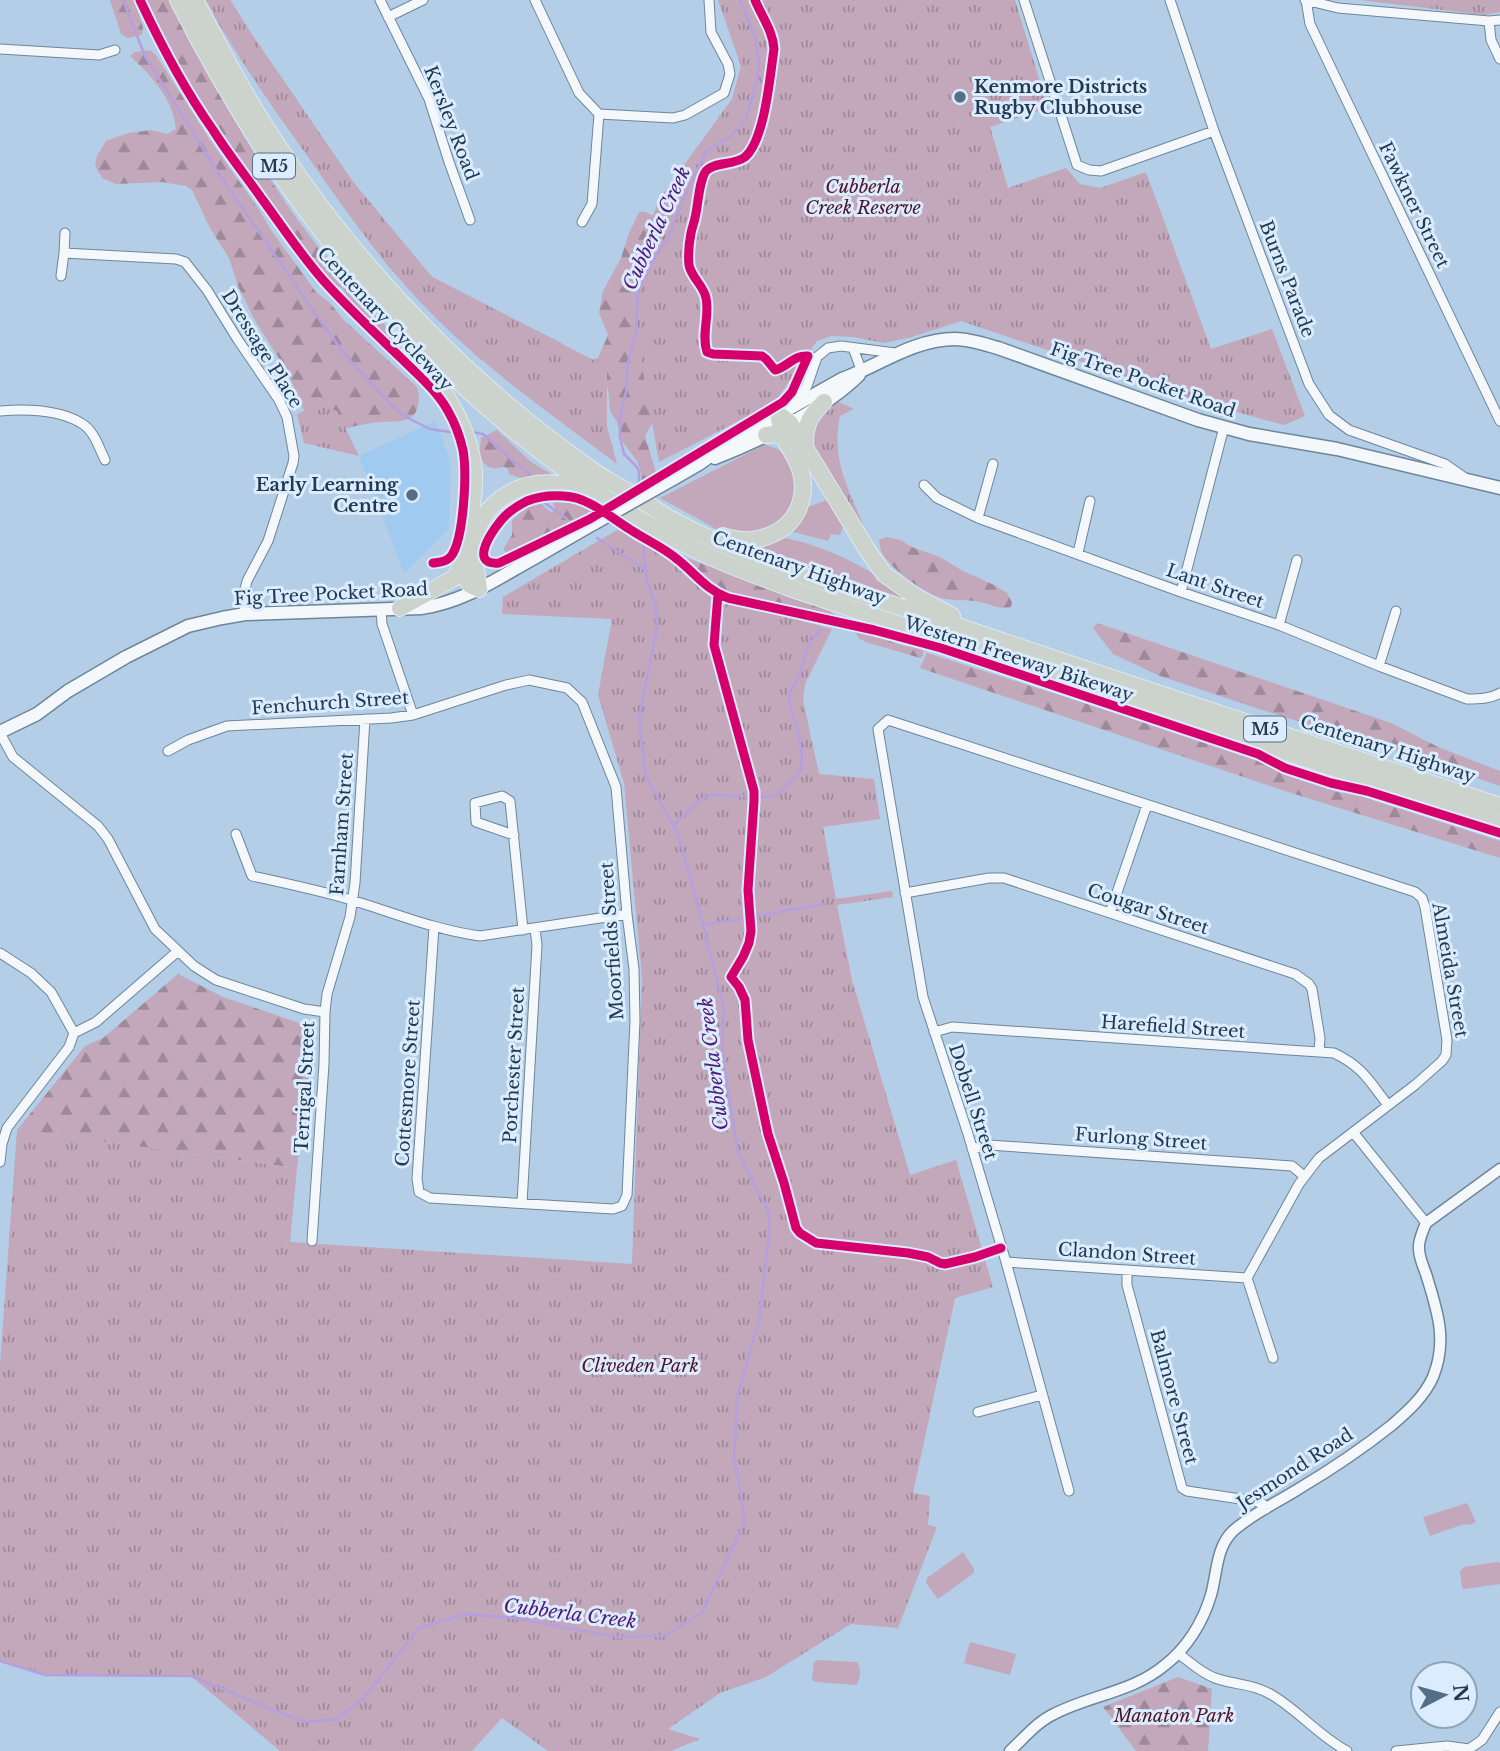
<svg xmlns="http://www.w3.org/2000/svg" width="1500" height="1751" font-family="'Libre Baskerville',serif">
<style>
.built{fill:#a0caef}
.grass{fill:#c3a7ba}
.forest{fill:url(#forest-firs)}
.park{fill:url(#park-tufts)}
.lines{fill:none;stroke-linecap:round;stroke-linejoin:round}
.stream{stroke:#b49fe0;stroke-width:2.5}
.minor-casing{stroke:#6d869a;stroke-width:11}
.tertiary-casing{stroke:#6d869a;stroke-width:13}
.secondary-casing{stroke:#6d869a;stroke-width:15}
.motorway-casing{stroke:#dde9f4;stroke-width:18}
.minor{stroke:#f4f8fb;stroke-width:9}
.tertiary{stroke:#f4f8fb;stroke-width:10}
.secondary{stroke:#f4f8fb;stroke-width:12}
.motorway{stroke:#cbd3cc;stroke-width:16}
.secondary-bridge-casing{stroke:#6d869a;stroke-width:15;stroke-linecap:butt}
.secondary-bridge{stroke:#f4f8fb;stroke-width:12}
.cycleway-casing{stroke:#daecfd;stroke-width:13}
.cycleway{stroke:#d6006c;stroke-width:9}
.poi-dot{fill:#546e85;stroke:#daecfd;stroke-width:2.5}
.labels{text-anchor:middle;stroke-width:6;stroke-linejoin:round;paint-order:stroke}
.shield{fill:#daecfd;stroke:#586f85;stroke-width:2}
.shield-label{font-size:16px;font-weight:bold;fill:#213a51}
.poi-label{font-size:18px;font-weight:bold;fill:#213a51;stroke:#daecfd;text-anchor:start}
.street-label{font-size:18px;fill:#213a51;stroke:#daecfd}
.park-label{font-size:18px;font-style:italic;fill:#4f1225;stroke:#daecfd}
.water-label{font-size:19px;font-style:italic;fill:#501778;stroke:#daecfd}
</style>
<defs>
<pattern id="forest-firs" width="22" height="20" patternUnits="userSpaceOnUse" patternTransform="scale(1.75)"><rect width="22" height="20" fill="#c3a7ba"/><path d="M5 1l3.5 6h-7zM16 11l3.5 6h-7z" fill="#9e899a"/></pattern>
<pattern id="park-tufts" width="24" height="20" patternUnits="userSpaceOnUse" patternTransform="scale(1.75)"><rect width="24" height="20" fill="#c3a7ba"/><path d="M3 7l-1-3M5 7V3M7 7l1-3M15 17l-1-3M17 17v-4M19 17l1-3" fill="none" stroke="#9e899a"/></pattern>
</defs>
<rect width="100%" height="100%" fill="#b3cee6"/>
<path class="built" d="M435,421L450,461L449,528L404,573L359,456Z"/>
<path class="grass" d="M764,445C799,448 803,502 780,523C776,527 762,534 756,535C750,536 729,533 723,532C716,530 710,525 704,522C689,514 675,506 660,498Z
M827,500L843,526L840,535L831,534L828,541L790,531L805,508Z
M780,537C832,547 870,569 912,600L911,604L745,547Z
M1467,1503L1476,1522L1470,1525L1464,1524L1430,1536L1423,1517Z
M963,1552L974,1569V1573L938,1599L926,1583L927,1578Z
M1497,1562L1500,1563V1584L1465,1589L1462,1588L1460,1571L1464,1567Z
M970,1642L1016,1654L1010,1675L964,1663Z
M817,1660L857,1662C861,1667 861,1680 856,1685L816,1682L812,1680L814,1662Z"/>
<path class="forest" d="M110,0H134L143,27L142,35L128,38L121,34Z
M143,0H170C207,72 246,145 292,212C330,266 375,313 418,363L415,367L399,351L394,341L383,337L366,315L357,310L342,288L329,283L300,246L215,128L196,99L164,44Z
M206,0H230L251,33L353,182L432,277L561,343L585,362L598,358L608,335L599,313L603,291L621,258L629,233L639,212H645L671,224L658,413L645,436L657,476L651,482L642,486L641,474L637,461L622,441L617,422L610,411L608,387L480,359L438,320L388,266L335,195L275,110L218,23Z
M150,50L156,55L210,140L258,208L271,230L316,292L329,302L344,320L417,387C419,395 420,400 417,409C412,426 386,420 372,423C355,425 339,431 322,434L307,418L287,371L254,319L238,286L229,258L210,228L192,190L186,186L162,182L116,184L102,178L95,166L97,156L106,141L129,133L151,130L167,134L176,129C174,100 151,75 130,56L135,52Z
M497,430L530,461L551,474V477L524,479L509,474L508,470L505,467C501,467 497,469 493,468C485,467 478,458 479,450C480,446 481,442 481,438Z
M556,499C568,499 578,502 589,507L592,514L513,554L505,552L504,548L512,535V521L514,518L536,501C543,502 545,510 552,512L555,509L553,502Z
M886,537L900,540L914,548L940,557L961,570L994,585L1007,593L1012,602L1011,607C1001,610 990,604 979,602C966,599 953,601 941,598C925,594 887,566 881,551C880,548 880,544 879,540Z
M684,557L828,610L833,613L834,617L828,618L721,591L710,584L686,563L683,559Z
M1097,623L1391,723L1438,747L1500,771V786L1425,760L1259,709L1160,676L1113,654L1093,628Z
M857,630L905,646L920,648L923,651V656L920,658L866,642L860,639L855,631Z
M927,653L1219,746L1268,763L1284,773L1337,792L1360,796L1500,841V858L1288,792L920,668Z
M178,974L223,997L308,1026L312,1054L297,1168L17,1130L85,1046L103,1038Z
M1178,1677L1212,1689L1208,1751H1136L1103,1707Z"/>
<path class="park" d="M206,0H230L251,33L353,182L432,277L607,367V426L617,464C556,418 493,374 439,321C387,271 345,210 304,151C269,102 234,53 206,0Z
M718,0H1015L1048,108L990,127L1008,188L1066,168L1080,184L1100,188L1146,172L1211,349L1272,329L1305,416L1284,425L1204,403L961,321L912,337L884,343L853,337L831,336L817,341L775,402L659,462L636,332L638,291L647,273L635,268L658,201L732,99L741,66Z
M1360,0H1500V12L1484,15Z
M836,401L854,409L840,416C831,458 847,486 863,524L861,531L812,450V420Z
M319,404L337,411L359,456L304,443L297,414Z
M617,530L632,535L657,551L664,553L685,568L712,593L728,601L832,629L805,684L803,700L819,774L874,779L880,819L823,827L836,899L892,891L893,897L837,905L852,980L910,1175L956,1160L993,1287L955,1298L913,1493L930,1496L928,1525L937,1527L898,1628L851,1624L766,1677L720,1693L668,1729L700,1739L671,1751H548L502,1718L472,1751H280L191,1676L45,1675L0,1661V1365L17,1130L297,1168L290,1242L632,1264L642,978L624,783L598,695L612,619L502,614L503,597Z"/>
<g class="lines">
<path class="stream" d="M123,0L145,56L219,174L310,306L343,352L390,404L406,417L430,429L450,432
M471,432L483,434L513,461L532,475
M639,491V471L636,466L624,454L620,437V416L626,392L628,362L636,332L638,291L653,261L668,238L683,200L707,150L730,137L746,119L757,80L759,63L756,40L740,0
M545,503L567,519
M597,538L644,569
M674,825L701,799L713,795L772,797L778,794L798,774L801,768L802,756L799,735L789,702L790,693L800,674L807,648L811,641L820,631
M755,916L824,904
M703,925L744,918
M0,1661L45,1675L191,1676L284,1714L305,1722L337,1719L363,1699L419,1628L466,1614L513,1618L617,1637L664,1636L702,1613L745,1521L738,1476L734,1459L737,1398L759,1320L769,1235V1213L738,1152L722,1053L724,1008L697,902L678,834L646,777L639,717L657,628L655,602L647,582L642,529"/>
<g class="minor-casing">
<path id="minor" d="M380,0L429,99L449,162L470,220
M535,0L579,93L599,114
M1024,0L1077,165L1089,170L1101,171L1214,131
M1170,0L1214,131L1309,384L1329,415L1349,430L1445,464L1465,478
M1305,0L1338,8L1489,21L1500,20
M1306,0L1310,24L1500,421
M388,17L423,0
M1489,21L1491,40L1500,59
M0,49L99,55L115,50
M599,114L673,118L685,115L724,93L730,74L728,64L711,32L709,0
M582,222L592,204L599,114
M64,253L65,233
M61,276L64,253L176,259L185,262L207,290L238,340L279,400L287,417L294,456L293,463L268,541L247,581L244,593L245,614
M853,348L862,372
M797,403L807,386L817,357L828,348L841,346L895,353
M0,411C25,409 59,410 81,423C94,430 99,448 105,460
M924,485L937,498L978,518L1181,592L1279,625L1379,666L1467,699C1479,699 1490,699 1500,693
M978,518L993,464
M1078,553L1090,501
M1181,592L1224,427
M381,609L382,624L413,715
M1279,625L1297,560
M1379,666L1396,611
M0,733L13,757L98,826L108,839L155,929L194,966L216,980L304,1009L325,1012L324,1064L312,1241
M168,751L188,740L227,726L391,718L413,715L506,685L529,680L567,688L582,702L616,787L627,914L634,969L635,1021L627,1195L622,1206L613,1209L430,1198L419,1192L417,1179L434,927
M236,834L252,876C284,883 317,890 348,899C392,912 435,930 480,936L627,914
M514,835L476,822L475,803L502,796L510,801L523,930
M905,893L989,878H1004L1295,974L1309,984L1312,989L1320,1038L1319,1051
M1110,913L1147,805
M0,953L31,973L51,992L74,1033
M325,1012L327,994L350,917L355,883L365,719
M934,1032L952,1027L1334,1053C1363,1067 1369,1081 1388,1105
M1353,1132L1426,1223
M972,1149L989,1145L1292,1166L1304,1176
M0,1162L2,1144L7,1128L69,1047L74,1033L96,1022L178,951
M522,1203L537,945L535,929
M1006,1262L1247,1278
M1127,1270V1285L1182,1488L1187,1491L1254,1501L1263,1504L1266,1509
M978,1412L1042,1395
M1069,1491L1006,1262L968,1134L923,997L878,729L888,720L1415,892L1422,898L1425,907L1447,1040L1446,1055L1442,1061L1415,1085L1319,1158L1299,1184L1247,1278L1273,1358
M1179,1654C1190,1662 1201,1673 1215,1678C1235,1685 1254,1684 1272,1695C1299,1711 1319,1736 1347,1751
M1469,1749L1482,1740L1500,1712
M1396,1751L1447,1746L1469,1749"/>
</g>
<g class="tertiary-casing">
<path id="tertiary" d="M1010,1751C1024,1738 1037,1722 1054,1714C1091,1695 1133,1692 1165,1665C1187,1648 1203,1622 1211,1595C1217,1574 1216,1547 1233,1531C1252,1514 1278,1502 1300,1488C1332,1469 1363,1448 1392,1425C1408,1411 1424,1397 1433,1377C1448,1340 1437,1310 1426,1274C1423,1266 1419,1257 1419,1249C1418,1240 1423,1231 1426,1223L1500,1169"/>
</g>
<g class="secondary-casing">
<path id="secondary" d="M715,458C761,440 825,409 859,375
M673,479L699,464L727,444L842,379C878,366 914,339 955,339C969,339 984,344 998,348L1198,420L1249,434L1337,449L1500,488
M0,732L37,714L68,691L126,657L188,626L222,618L245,614L421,608C458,603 489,584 520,566C545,552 570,537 595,523"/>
</g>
<g class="motorway-casing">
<path id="motorway" d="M178,0C262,167 366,307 510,427C568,475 632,519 700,552C731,567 765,579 798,591L1500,823
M195,0C221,50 247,100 278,146C361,272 476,391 601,476C612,483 624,489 635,496C647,503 657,511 669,518C756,566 852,590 946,622C1130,685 1315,745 1500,806
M405,342C435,377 465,416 473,463C475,477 474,493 472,506C468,528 457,565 470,585L479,589
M778,414L790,423L868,551L884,574L915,596L952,616
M766,435L774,434L784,437
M805,446C805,424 809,417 824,402
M723,536C741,542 757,542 775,533C799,521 808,494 800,469C796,456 788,447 783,435C780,428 780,421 778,414
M479,589C477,575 473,559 474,545C479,504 518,479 558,484C569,485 579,491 589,495
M400,608L454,578L458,573L461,560"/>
</g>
<use href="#minor" class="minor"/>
<use href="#tertiary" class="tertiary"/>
<use href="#secondary" class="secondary"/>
<use href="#motorway" class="motorway"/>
<g class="secondary-bridge-casing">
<path id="secondary-bridge" d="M595,523L673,479"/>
</g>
<use href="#secondary-bridge" class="secondary-bridge"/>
<g class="cycleway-casing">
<path id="cycleway" d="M140,0C161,45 184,89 213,130C228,154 246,176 262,199C282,226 301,255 323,280C348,308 375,333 402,359C418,375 437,391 448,411C455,423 460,437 463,450C467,473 464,536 452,555C447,562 440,562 433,563
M755,0C762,17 773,31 774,49C770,75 765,140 745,157C733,166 715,161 706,171C699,180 698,206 695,218C694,223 692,228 691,233C689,243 688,255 689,265C691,277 704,286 706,298C710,316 701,334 707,352L713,354L762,356L766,359L775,370C788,367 793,355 808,356L792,392L783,402L590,519L499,563C466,566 495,526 505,516C511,510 519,505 527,501C539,496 552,495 564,496C589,497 611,518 631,530C646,540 663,547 677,559C695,573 705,589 728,598L874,630L941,648L1258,754L1285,768L1331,783L1367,791L1500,833
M718,594L714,645L754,791V801L748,890L751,931L749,943L743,957L731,977L739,987L745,1000L748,1040L768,1134L784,1183L796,1228L800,1233L816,1243L908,1253L928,1257L940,1263L945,1264L975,1257L1001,1248"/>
</g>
<use href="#cycleway" class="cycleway"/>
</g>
<g class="poi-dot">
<circle cx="960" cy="97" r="7"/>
<circle cx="412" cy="495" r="7"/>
</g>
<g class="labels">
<g class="shield">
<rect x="253" y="153.5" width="42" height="25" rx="5"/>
<rect x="1244" y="716.5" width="42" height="25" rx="5"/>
</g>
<g class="shield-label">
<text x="274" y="172">M5</text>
<text x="1265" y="735">M5</text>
</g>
<g class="poi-label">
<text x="974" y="93">Kenmore Districts<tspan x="974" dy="21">Rugby Clubhouse</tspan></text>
<text x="398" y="491" text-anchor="end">Early Learning<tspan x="398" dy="21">Centre</tspan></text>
</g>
<g class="street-label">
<text transform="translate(451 123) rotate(69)" y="6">Kersley Road</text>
<text transform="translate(1414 205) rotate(64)" y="6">Fawkner Street</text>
<text transform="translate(1287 279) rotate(69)" y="6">Burns Parade</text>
<text transform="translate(385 319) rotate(47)" y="6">Centenary Cycleway</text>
<text transform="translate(262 349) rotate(58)" y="6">Dressage Place</text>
<text transform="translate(1143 380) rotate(19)" y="6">Fig Tree Pocket Road</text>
<text transform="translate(799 568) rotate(20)" y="6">Centenary Highway</text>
<text transform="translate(1215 586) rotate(19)" y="6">Lant Street</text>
<text transform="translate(331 594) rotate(-3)" y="6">Fig Tree Pocket Road</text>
<text transform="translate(1019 659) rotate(18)" y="6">Western Freeway Bikeway</text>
<text transform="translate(330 703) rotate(-4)" y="6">Fenchurch Street</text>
<text transform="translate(1388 749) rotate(18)" y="6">Centenary Highway</text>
<text transform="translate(342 824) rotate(-86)" y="6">Farnham Street</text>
<text transform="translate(1148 909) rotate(18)" y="6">Cougar Street</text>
<text transform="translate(612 941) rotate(-94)" y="6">Moorfields Street</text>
<text transform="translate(1450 970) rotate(80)" y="6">Almeida Street</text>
<text transform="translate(1173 1027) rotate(4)" y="6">Harefield Street</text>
<text transform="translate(514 1065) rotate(-87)" y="6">Porchester Street</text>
<text transform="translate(408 1083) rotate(-86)" y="6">Cottesmore Street</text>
<text transform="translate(305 1087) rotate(-87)" y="6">Terrigal Street</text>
<text transform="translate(973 1102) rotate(72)" y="6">Dobell Street</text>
<text transform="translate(1141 1139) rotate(4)" y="6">Furlong Street</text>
<text transform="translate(1127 1254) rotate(4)" y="6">Clandon Street</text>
<text transform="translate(1174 1397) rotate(75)" y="6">Balmore Street</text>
<text transform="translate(1295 1469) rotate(-33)" y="6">Jesmond Road</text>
</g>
<g class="park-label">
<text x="863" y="193">Cubberla<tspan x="863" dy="21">Creek Reserve</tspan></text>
<text x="640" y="1372">Cliveden Park</text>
<text x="1174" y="1722">Manaton Park</text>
</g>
<g class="water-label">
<text transform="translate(656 228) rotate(-65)" y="7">Cubberla Creek</text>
<text transform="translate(713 1064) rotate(-97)" y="7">Cubberla Creek</text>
<text transform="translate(570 1613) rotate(7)" y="7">Cubberla Creek</text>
</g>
</g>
<g transform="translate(1444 1695) rotate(84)"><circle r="33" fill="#daecfd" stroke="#90a5b8" stroke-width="2"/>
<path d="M0-5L12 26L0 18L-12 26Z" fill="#546e85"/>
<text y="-10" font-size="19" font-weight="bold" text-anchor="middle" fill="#213a51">N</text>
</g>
</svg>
